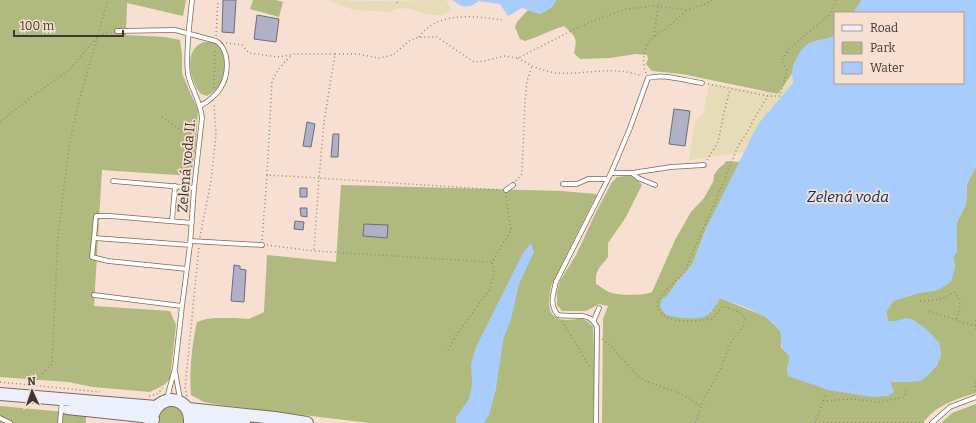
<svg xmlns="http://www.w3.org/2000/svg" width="976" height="423" font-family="Bitter,serif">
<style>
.green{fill:#b0b97e}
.sand{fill:#e6dcb7}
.water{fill:#a8ccfb}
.building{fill:#b0b0c6;stroke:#6d6d81}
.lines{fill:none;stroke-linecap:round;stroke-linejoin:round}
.lane-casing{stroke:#7d695c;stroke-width:5.5}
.secondary-casing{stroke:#7d695c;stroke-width:14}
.path{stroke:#96877d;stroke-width:1.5;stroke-dasharray:1 3;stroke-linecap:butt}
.lane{stroke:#fff;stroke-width:4}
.secondary{stroke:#ecf0fd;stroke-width:12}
.labels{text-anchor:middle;stroke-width:3.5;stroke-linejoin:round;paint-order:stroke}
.street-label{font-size:14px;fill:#3e3630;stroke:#f7e0d2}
.water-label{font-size:15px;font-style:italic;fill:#063366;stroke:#f7e0d2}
</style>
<rect width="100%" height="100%" fill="#f7e0d2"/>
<path class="green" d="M0,0H186L183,16L127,3L126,35L165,37L180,40L182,54V73L189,90L198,110L196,145L191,176L102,170L94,306L170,311L176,325L170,379L164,385L150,392L93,387L68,382L0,377Z
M253,0H276L283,2L279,17L250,9Z
M556,0H862L853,13H835V35L828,39L808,44L802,50L794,64L792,74L778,94L682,74L652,71L646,64L648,59L647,55L636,54L610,58L580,59L574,53C578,37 575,36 564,26C550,30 539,37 525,41L520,39L515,27L517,22L528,10L540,14L552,7Z
M204,42C208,42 213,42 216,44C226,51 226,74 221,83C218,88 212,93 207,96L201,94C189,80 183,49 204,42Z
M726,161L740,162L706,229L692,265L676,283L668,295L716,305L720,298L764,316L775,325L781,332V347L790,357L787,370L897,382L920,381L928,375L937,365L941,355L939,342L896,321H888L886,312L893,301L918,293L938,290L955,267L953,257L957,251V222L966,204L967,184L976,167V393C956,399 936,405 923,423H602L603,319L608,306L599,304L586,311H562L557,305V292L560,281L576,255L597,210L612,182L617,177L635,175L638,181L642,185L626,217L608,243V257C600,268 595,269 596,284C600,286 603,289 607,291C616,296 642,296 652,292L675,240L691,212L704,198L713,182L714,175L719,168L724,164Z
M341,185L561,191L597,194L551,286C548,302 545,319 567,320C572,320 578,318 583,319C588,321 591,324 593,327L595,369L593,423H369L220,405L204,402L191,395C189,371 192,345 197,322L206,319L216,318H234L249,319L264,312L267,255L336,262Z
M976,404V423H941L952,413Z
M0,406L86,414V423H0Z
M167,406H177C183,411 185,416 183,423H159V414Z"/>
<path class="sand" d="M328,0L377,1L446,0L452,10C448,12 444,15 440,15C427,17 407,5 396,9C394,9 393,11 391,12L353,10Z
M792,74L793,83L758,124L744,152L689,160L695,120L703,115L709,84L778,94Z"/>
<path class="water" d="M452,0H556L552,7L540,14L522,8L508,16L500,4L479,1C468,9 463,8 452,0Z
M862,0H976V167L967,184L966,204L957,222V251L953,257L955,267L951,282L938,290L918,293L893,301L886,312L888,321H896L905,318L912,319L924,327L939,342L941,355L937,365L928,375L920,381L897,382L890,381L894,392L888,396L873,397L828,390L788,376L787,370L790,357C788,354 783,350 782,347C780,342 782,336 780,331C772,315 736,304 720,298C716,304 712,313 706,316C700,320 674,318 668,315C664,314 662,309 660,306L662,299L668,295L676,283L692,265L706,229L758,124L793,83C793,80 792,76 792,73C792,64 800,49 808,44C816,39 826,40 835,35V83H963V13H853Z
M531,243L534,252L519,284L511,319L503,340L496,389L489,415L484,423H456V417L469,399L472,384L471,364L475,349L523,253Z"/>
<path class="building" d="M223,0H236L234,33L222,32Z
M257,15L279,19L276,42L254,39Z
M674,109L690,111L685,146L669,144Z
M307,122L315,124L311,147L303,146Z
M333,134H339L338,157H331Z
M300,188H307V197H300Z
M300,208H307V217L301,216Z
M295,221L304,222L303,230L294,229Z
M364,224L388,225L387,238L363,236Z
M234,265L240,266V269L246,270L244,302L231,301Z"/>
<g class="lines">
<g class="lane-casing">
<path id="lane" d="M117,31L175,30L216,41C222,44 224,50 226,56C230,79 220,95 200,106
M611,173L630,128L648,78C664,73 685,81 702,83
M632,173L638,178L655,185
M113,181L194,188
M563,184H577L588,179H607
M506,190L513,185
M172,221L175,186
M94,238L92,257L108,261L187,269
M191,241L262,245
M190,245L94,238L96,216H110L192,223
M94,295L182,306
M594,320L599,308
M175,371L180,399
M167,398L175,368L182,306L190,245L194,188L202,118C201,102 191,89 188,74C185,53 190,21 192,0
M0,418L10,423
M60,423L62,400
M596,423L597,327C589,310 574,318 558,315C549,305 553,294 556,282L611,173H632L671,167L704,165
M932,423L950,407L976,397"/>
</g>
<g class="secondary-casing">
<path id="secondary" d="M0,394L156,407
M67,408L143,416L153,419
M188,409L275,418L307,423
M153,414C162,391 192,398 190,423
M190,421L244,423"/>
</g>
<path class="path" d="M397,3V0
M657,6L687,10
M216,36L218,0
M654,36L659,0
M419,37C437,11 475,16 502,20
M226,43L242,45L249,53L279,57L294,54H335L324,122L319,178L500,190
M335,54H357L379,58L393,55L409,41L419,37H437L474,62L485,61L504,56L518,58L585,24L626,9L654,6
M518,58C529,65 542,71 556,73C586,75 612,65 642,76
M646,73C641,61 644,43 655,36C658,33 662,32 665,29C672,24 679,16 687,11C695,6 705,6 712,0
M708,84L768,96H780L787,70L782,60L790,48L829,15L836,0
M214,88L215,48
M162,117L183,132L195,138
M0,122L31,97L70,69L90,45L102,34L113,32
M707,160L718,142L724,113L730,89
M267,175L272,82C277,70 283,63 292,55
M516,181L522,174L525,102L527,81L532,66
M200,237L211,181L216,135L214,104
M262,240L267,175L319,178L314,251
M267,245L314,251L492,262L511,230L506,195
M920,301C933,301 943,300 954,292C963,303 960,308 956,320
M929,311L956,320L976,326
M976,320V329
M562,321L591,369
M602,339L611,346L630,368L643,380L684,395L702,407
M448,350L457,334L490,289L494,272L492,262
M0,382L100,392
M31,385L52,364L58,234L69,146L79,101L108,0
M975,391L976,381
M149,396L157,394L163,388
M187,396L185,389L199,246
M823,401L852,399L880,402L904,397L906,390
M695,423L705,397L720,370L731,342L743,327L745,317L738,312L723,306L712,319C698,321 668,325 660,311C658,309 658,305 658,302L664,292L685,272L690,258L717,198L738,146L747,133L754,119L768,96
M815,423H927
M815,423L826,394"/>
<use href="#lane" class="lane"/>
<use href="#secondary" class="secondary"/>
</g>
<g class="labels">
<g class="street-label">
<text transform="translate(186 166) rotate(-85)" y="5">Zelená voda II.</text>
</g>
<g class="water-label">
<text x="848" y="202">Zelená voda</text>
</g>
</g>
<rect x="834" y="12" width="130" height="72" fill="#f7e0d2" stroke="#ad9c91"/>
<rect x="842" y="25" width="20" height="6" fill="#ecf0fd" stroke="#ad9c91"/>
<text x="870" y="32" font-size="12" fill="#3e3630">Road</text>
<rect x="842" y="42" width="20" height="12" fill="#b0b97e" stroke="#ad9c91"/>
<text x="870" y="52" font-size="12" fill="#3e3630">Park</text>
<rect x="842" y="62" width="20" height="12" fill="#a8ccfb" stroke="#ad9c91"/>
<text x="870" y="72" font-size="12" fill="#3e3630">Water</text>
<g transform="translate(32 391) rotate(357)" stroke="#f7e0d2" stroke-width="3" paint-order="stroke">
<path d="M0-3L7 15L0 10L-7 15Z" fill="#3e3630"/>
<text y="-6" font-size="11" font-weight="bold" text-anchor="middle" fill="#3e3630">N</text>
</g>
<path d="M14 30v6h109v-6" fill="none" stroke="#3e3630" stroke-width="2"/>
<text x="20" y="30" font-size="12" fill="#3e3630" stroke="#f7e0d2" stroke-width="3" paint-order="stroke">100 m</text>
</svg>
